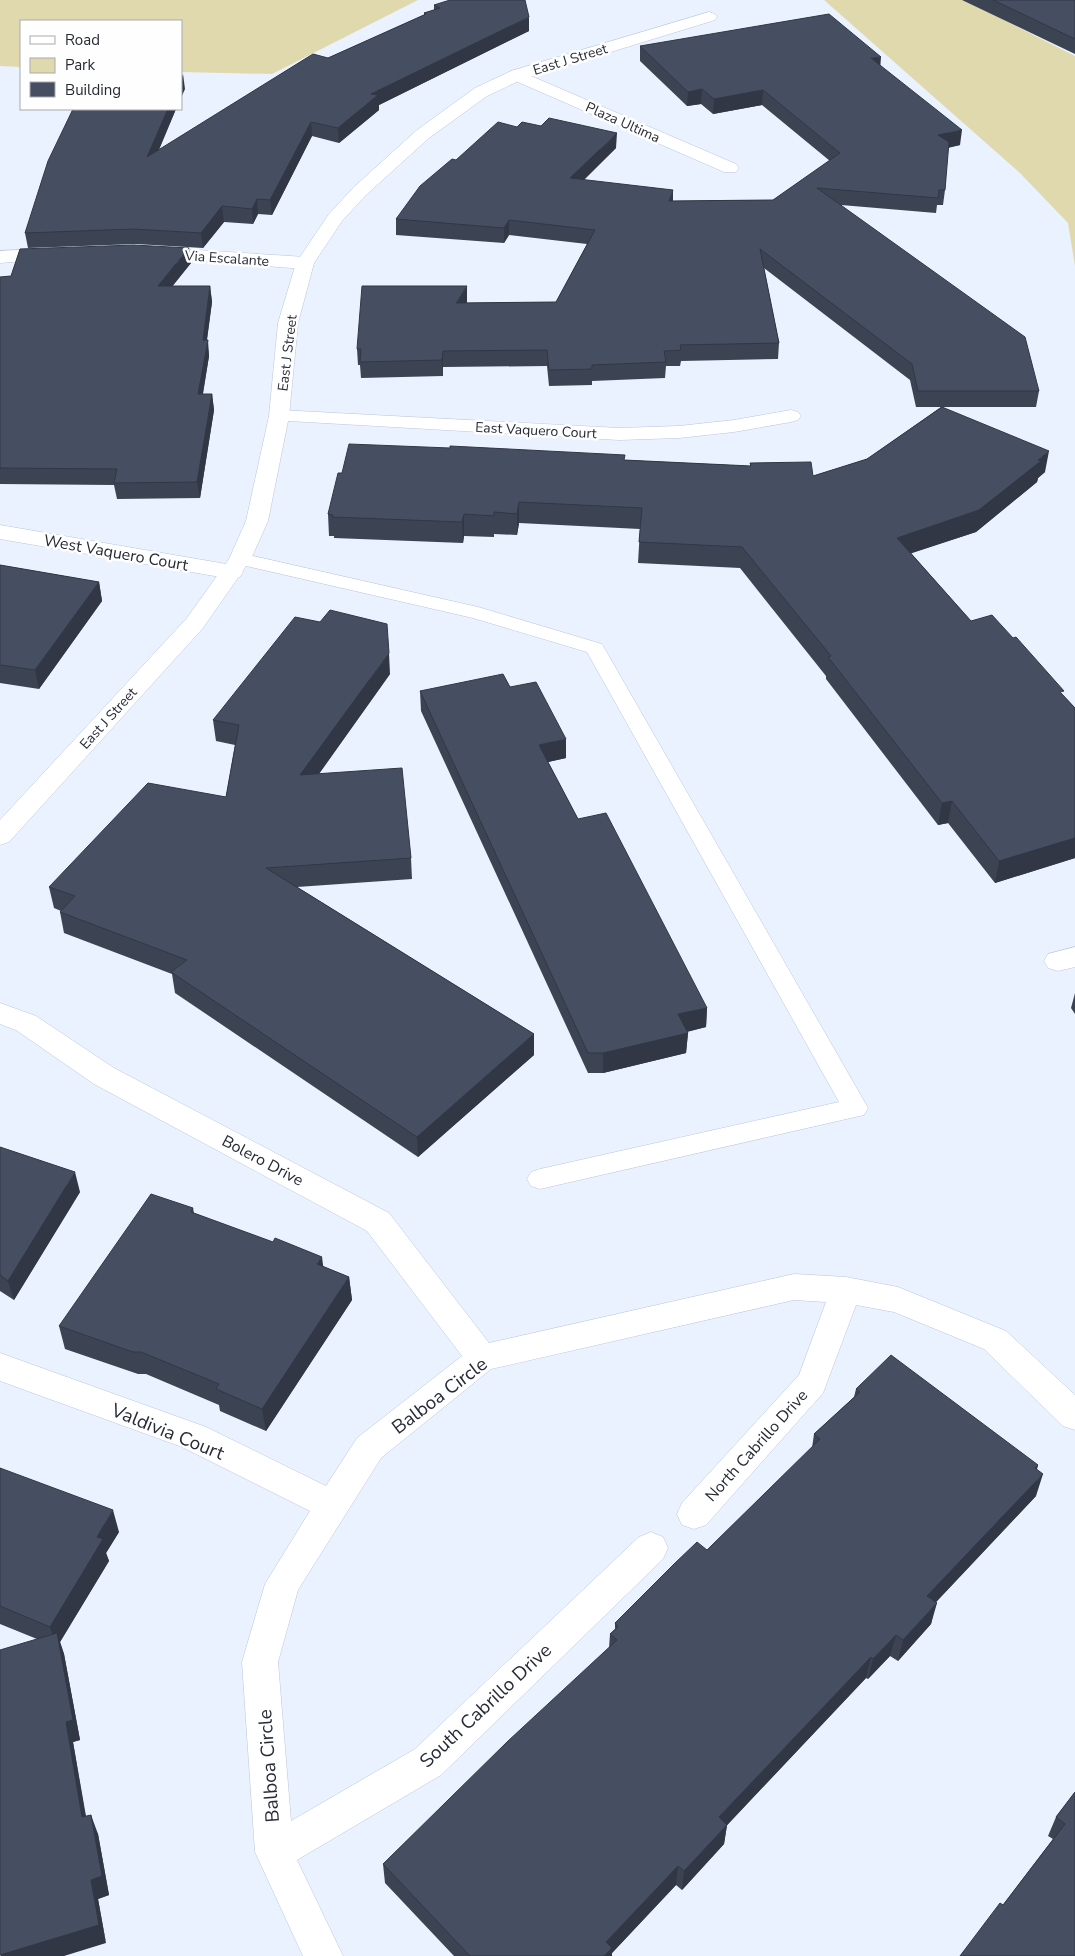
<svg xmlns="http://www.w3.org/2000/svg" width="1075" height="1956" font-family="'Nunito Sans',sans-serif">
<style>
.green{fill:#e0d9ae}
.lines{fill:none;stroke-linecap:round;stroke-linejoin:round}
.service-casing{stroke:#bbc6dc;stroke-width:1}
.minor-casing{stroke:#bbc6dc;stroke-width:1}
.tertiary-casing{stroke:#bbc6dc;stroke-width:1}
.service{fill:#fff;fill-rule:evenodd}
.minor{fill:#fff;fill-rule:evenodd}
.tertiary{fill:#fff;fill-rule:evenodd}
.wall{fill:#3c4454}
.shaded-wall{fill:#313745}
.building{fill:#464f62;stroke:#313745}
.labels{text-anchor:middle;stroke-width:5;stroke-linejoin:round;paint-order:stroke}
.far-street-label{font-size:14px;fill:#262a33;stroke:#fefefe}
.street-label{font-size:16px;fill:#262a33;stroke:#fefefe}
.near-street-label{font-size:19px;fill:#262a33;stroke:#fefefe}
</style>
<rect width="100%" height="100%" fill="#eaf1ff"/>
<path class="green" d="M0,0H418L272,74L181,72V21H21V67L0,66Z
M824,0H964L1075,56V266L1068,223L1020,173Z"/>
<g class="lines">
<g class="service-casing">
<path id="service" d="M240,553L478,607L602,644L864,1101L868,1108L864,1115L540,1189L531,1186L527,1179L531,1172L540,1169L839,1102L587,652L473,618L233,563L230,559L233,555Z"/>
</g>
<g class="minor-casing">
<path id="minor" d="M517,70L736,164L739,168L736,172H724L511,79L509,75L511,71Z
M151,247L305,257L312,259L314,263L312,267L305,269L144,257L142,253L144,249Z
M56,248L63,250L65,254L63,258L0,263V251Z
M279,410L619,428L679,426L734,420L791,410L798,412L801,416L798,420L791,422L734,432L679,438L619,440L272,420L269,416L272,412Z
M0,525L232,565L240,567L243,572L240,577L232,579L0,539Z
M1075,947V967L1058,971L1048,968L1044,961L1048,954Z
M0,1003L36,1016L114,1068L389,1213L489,1343L794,1274L846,1277L898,1287L1006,1331L1075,1395V1430L1063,1426L984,1349L894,1312L856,1305L823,1393L706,1525L694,1529L682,1525L677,1514L682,1503L799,1375L826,1302L794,1300L491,1369L381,1458L298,1590L278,1662L291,1821L415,1749L639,1537L651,1532L663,1537L668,1548L663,1559L441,1775L297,1860L343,1956H303L255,1852L242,1662L265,1584L310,1511L182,1447L0,1381V1353L206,1427L326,1486L357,1438L462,1356L367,1231L94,1084L16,1030L0,1024Z"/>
</g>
<g class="tertiary-casing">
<path id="tertiary" d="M709,12L715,14L717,17L715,20L523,79L487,96L429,138L366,195L342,221L314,263L298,323L289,416L268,521L251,559L203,628L9,842L0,845V820L187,618L229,559L246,521L269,416L278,323L296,263L329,214L354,187L417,130L475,88L511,71Z"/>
</g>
<use href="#service" class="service"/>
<use href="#minor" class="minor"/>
<use href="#tertiary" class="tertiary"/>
</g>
<path class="wall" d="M962,0H1075V54Z
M434,5L529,31L379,105V110L339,143L312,136L272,215L258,214L253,224L224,222L203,248L136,244L28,248L25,233L73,109H176L159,150L328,58L424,15V13L434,10Z
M640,46L880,65L960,145L948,148L945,190L943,205H937L936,213L841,205L1039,391L1036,407H942L1045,472L1038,478L1037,482L976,532L911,553L971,621L1063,695L1075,708V858L995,883L948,823L938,825L826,679V676L740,568L638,563L640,529L519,523L517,535L494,534V537L464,536L463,543L334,538V536H329L328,514L342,473L625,460L750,466V463L813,476L867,459L941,407H916L910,380L764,268L779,343L778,359L681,361L680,366H666L665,378L592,381V385L549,386L547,366L443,367V376L361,378L360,365H358L357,349L467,302V303L556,302L587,244L509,235L504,243L396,235V219L456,160L616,148L584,180L673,201L773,200L830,161L762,105L713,114L701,104L687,106L640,61Z
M191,263L172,286H210L212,302L207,340L209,356L203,394H212L214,410L200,498L117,499L114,485L0,484V277Z
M0,565L99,582L102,601L39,689L0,683Z
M390,674L319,774L411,858L412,879L297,887L534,1034V1055L418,1157L175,993L172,974L64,933L60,912L61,911L54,908L49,887L226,797L235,745L216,741L213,720Z
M510,687L566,758L548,762L578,819L707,1008L706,1027L687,1032L688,1033L686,1053L603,1073H588L421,711L420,691Z
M1075,993V1014L1071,1008Z
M0,1147L80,1192L14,1300L0,1291Z
M193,1208L194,1213L349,1277L352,1300L266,1431L220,1411L219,1405L146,1374H138L65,1349L59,1326Z
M856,1389L1038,1465L1037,1469L1036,1496L936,1602L931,1624L898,1661L890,1656L868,1679L866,1678L727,1825L724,1844L682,1890L676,1885L612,1953V1956H454L385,1883L383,1864L609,1648L610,1634L615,1629V1623L707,1550L812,1448L814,1434L854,1397Z
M0,1468L119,1532L106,1553L109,1561L60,1642L64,1654L80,1740L73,1742L86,1816L98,1834L109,1895L98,1899L106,1943L37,1639L0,1624Z
M1075,1792V1956L1003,1905L1053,1839L1048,1836L1056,1817Z"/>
<path class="shaded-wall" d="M529,17V31L379,105V110L339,143L338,128L371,94Z
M881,57L880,71L871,58Z
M181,71L182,77L183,74L185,89L181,98Z
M702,89L701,104L687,106L688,92Z
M763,90L762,105L713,114L714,99Z
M168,109H176L149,172L147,157Z
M311,122L312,136L272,215L270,200Z
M962,130L960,145L936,150L938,135Z
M617,133L616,148L570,193V178Z
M673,190V205L669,201Z
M257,199L258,214L253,224L252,209Z
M222,206L224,222L203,248L201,233Z
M509,220V235L504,243V228Z
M189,248L191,263L160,302L158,286Z
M210,286L212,302L205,353L208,340L209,356L200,410L198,394L203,340Z
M467,286V302L457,319L456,303Z
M443,351V376L442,360Z
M212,394L214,410L200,498L197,482Z
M1049,451L1045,472L1038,478L1037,482L976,532L894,559L897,538L1038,460Z
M519,502V523L517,535V514Z
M464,514V536L463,543L462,522Z
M99,582L102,601L39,689L35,670Z
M389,653L390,674L303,796L300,775Z
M566,739V758L539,764V745Z
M952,801L948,823L938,825L942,803Z
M1075,838V858L995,883L999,861Z
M707,1008L706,1027L677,1034L678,1014Z
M688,1033L686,1053L603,1073V1053Z
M534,1034V1055L418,1157L417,1137Z
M75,1172L80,1192L14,1300L8,1281Z
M322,1257L325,1280L317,1264Z
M349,1277L352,1300L266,1431L262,1409Z
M1038,1465L1031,1487L1043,1474L1036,1496L922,1617L927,1596Z
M113,1510L119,1532L106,1553L109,1561L60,1642L64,1654L80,1740L73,1742L89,1837L82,1817L66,1722L57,1648L50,1627L97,1537Z
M937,1603L931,1624L898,1661L903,1640Z
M896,1635L890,1656L868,1679L873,1659Z
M871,1657L866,1678L716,1837L719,1817Z
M91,1815L98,1834L109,1895L98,1899L106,1943L64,1956H0L91,1880Z
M727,1825L724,1844L682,1890L684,1871Z
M678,1866L676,1885L612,1953V1956H605L606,1942Z"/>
<path class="building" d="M450,0H525L529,17L371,94L378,95L338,128L311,122L270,200L257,199L252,209L222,206L201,233L134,229L25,233L48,161L73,109H168L147,157L313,54L328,58L426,14L424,13L440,8L434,5Z
M993,0H1075V39Z
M829,14L881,57L871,58L962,130L938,135L949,142L945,190H939L938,198L817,188L1025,337L1039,391H918L912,364L760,249L779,343L680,345L681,350L664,351L666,362L592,365V369L549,370L547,350L443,351L442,360L360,362L361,349H357L362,286H467L456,303L556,302L595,230L509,220L504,228L396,219L420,186L452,159L456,160L498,122L517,127L522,122L541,126L549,118L617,133L570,178L673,190L669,201L773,200L840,153L763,90L714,99L702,89L688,92L640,46Z
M134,245L189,248L158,286H210L203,340H208L198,394H212L197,482L114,483L117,469L0,468V277L11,276L20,249Z
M942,407L1049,451L1038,460L1041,461L979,510L897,538L971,621L992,615L1013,638L1016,637L1064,691L1060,692L1075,708V838L999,861L952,801L942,803L828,657L831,656L742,547L639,542L642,508L519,502L517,514L494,512V516L464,514L462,522L332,517L333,515L328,514L338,473H342L349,444L450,448V446L625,455L624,460L751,466L750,463L811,462L813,476L867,459Z
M0,565L99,582L35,670L0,665Z
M330,610L387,624L389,653L300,775L402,768L411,858L266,868L534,1034L417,1137L171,972L187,960L60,912L75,896L49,887L148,783L226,797L239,725L213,720L295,617L320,622Z
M503,674L510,687L536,682L566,739L539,745L578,819L606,813L707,1008L678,1014L688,1033L603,1053H588L420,691Z
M0,1147L75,1172L8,1281L0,1275Z
M151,1194L193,1208L191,1212L273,1242L275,1238L322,1257L317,1264L349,1277L262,1409L216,1389L219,1384L141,1352H133L59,1326Z
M891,1355L1038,1465L1035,1468L1043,1474L927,1596L937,1603L903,1640L896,1635L873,1659L871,1657L719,1817L727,1825L684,1871L678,1866L606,1942L612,1948L604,1956H470L383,1864L508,1741L617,1640L610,1634L618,1627L615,1623L674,1564L697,1542L707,1550L820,1439L814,1434L860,1392L856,1389Z
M0,1468L113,1510L97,1537L103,1539L50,1627L0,1606Z
M57,1633L73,1720L66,1722L82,1817L91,1815L102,1876L91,1880L99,1925L0,1955V1650Z
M1075,1792V1956H960L1000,1903L1003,1905L1065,1824L1056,1817Z"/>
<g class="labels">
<g class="far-street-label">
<text transform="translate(570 59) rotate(-17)" y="5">East J Street</text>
<text transform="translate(623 122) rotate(24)" y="5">Plaza Ultima</text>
<text transform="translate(227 258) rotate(4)" y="5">Via Escalante</text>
<text transform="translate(287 353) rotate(-83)" y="5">East J Street</text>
<text transform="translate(536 430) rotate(3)" y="5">East Vaquero Court</text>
<text transform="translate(108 718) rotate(-48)" y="5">East J Street</text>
</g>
<g class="street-label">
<text transform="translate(116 552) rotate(10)" y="6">West Vaquero Court</text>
<text transform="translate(263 1160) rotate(28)" y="6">Bolero Drive</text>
<text transform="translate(756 1445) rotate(-48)" y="6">North Cabrillo Drive</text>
</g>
<g class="near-street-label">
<text transform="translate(439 1395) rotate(-37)" y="7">Balboa Circle</text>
<text transform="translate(168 1431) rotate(22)" y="7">Valdivia Court</text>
<text transform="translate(485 1705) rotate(-43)" y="7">South Cabrillo Drive</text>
<text transform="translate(268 1766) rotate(-94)" y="7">Balboa Circle</text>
</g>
</g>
<rect x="20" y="20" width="162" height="90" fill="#fefefe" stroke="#a8a9ad"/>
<rect x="30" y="36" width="25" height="8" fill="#ffffff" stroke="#a8a9ad"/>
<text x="65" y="45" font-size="15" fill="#262a33">Road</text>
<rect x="30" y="58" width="25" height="15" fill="#e0d9ae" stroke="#a8a9ad"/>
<text x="65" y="70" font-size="15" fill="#262a33">Park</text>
<rect x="30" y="82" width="25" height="15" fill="#464f62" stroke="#a8a9ad"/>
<text x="65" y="95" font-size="15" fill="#262a33">Building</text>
</svg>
